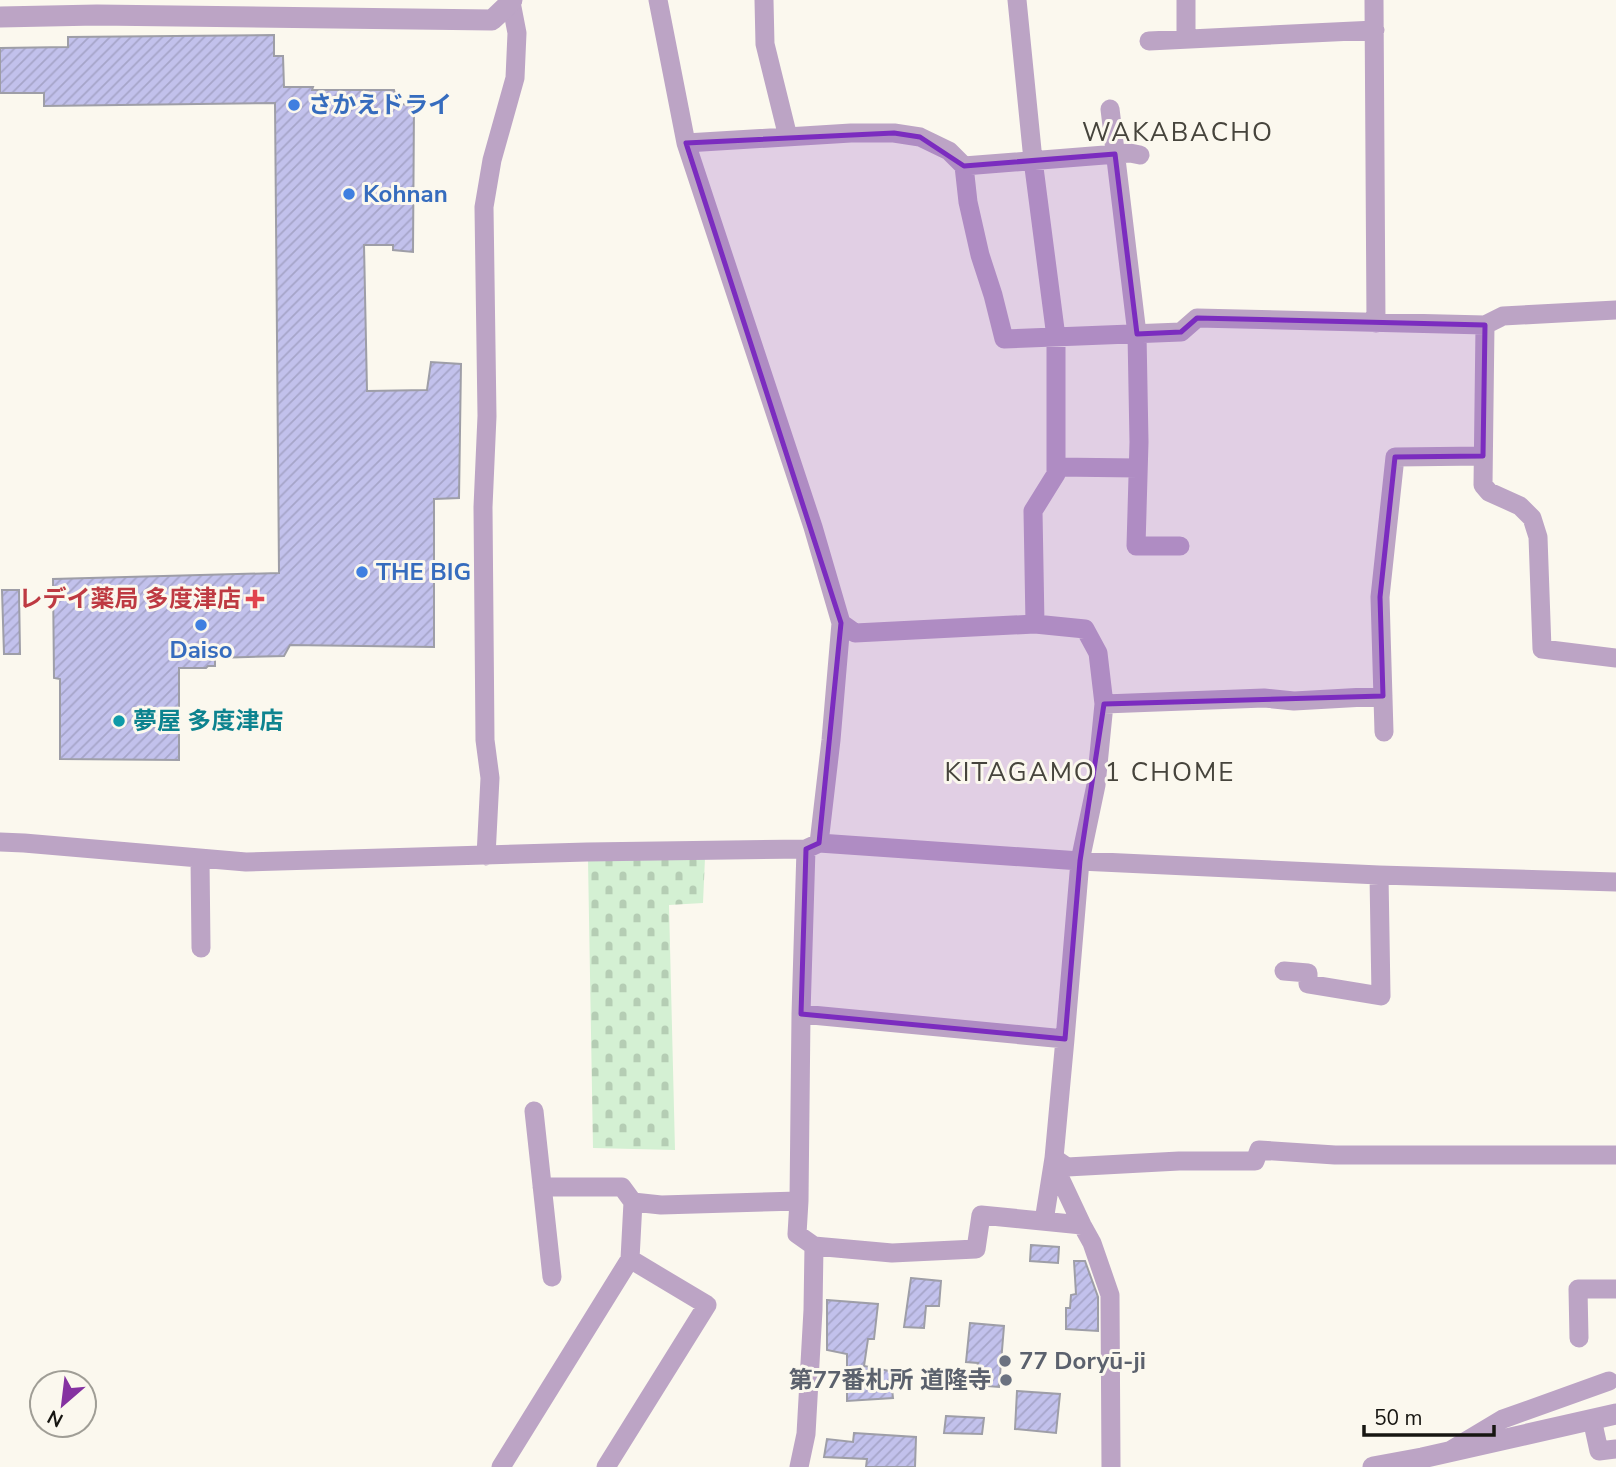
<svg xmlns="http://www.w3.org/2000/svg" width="1616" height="1467" font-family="'Nunito Sans','Noto Sans JP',sans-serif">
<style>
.cemetery{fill:url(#cemetery-stones)}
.building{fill:url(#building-hatch);stroke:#9e9ea7;stroke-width:2}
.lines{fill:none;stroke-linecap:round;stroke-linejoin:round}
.minor{stroke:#bca4c5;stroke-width:19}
.tertiary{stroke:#bca4c5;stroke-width:21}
.marked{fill:#7b2cbf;fill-opacity:0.2;stroke:#7b2cbf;stroke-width:5;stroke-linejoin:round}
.shop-dot{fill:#3f7fe0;stroke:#fbf8ee;stroke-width:2.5}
.health-dot{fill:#e0444e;stroke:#fbf8ee;stroke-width:2.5}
.culture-dot{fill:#0f9aa8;stroke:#fbf8ee;stroke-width:2.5}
.worship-dot{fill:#6b7280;stroke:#fbf8ee;stroke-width:2.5}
.labels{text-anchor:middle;stroke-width:6;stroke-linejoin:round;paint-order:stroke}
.shop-label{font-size:24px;font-weight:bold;fill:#366cbe;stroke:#fbf8ee;text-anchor:start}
.health-label{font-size:24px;font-weight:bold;fill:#be3a42;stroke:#fbf8ee;text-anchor:end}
.culture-label{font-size:24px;font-weight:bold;fill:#0d838f;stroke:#fbf8ee;text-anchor:start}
.worship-label{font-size:24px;font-weight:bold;fill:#5b616d;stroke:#fbf8ee;text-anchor:start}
.neighbourhood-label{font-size:26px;letter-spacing:2px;fill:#46443c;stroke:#fbf8ee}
</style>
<defs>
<pattern id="cemetery-stones" width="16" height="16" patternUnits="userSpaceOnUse" patternTransform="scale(1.75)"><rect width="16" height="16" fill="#d4f0d3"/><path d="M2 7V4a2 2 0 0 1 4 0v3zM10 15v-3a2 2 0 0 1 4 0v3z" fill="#b5cdb4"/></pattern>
<pattern id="building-hatch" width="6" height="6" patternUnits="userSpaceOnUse" patternTransform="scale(1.75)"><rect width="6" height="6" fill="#c2c1ec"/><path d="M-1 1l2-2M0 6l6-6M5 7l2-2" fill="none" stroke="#a6a5c9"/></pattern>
</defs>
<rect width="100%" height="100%" fill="#fbf8ee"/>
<path class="cemetery" d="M705,858L703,903L669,905L675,1150L593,1148L588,860Z"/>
<path class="building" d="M274,35V56H283L284,87H313L312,90H394L397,104L414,105L413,252L393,250V245H364L367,391L427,390L431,362L461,364L459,498L434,499V647L290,645L284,656L215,658V666H208L206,668H179V760L60,759V679L54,678L53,579L279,573L275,103L44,106V93H0V48L68,47V37Z
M2,590H19L20,654H4Z
M1031,1245L1059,1247L1058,1263L1030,1261Z
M1074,1261H1085L1098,1297V1331L1066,1329V1308H1070L1071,1295L1076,1294Z
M911,1278L941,1281L939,1306H926L924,1328L904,1327Z
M827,1300L878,1304L874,1339H868L864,1366L890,1371L893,1398L847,1401V1354L827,1350Z
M970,1323L1004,1326L999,1387L975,1385L978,1363L966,1362Z
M1017,1391L1060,1394L1056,1433L1015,1429Z
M946,1416L984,1418L982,1434L944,1433Z
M854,1433L916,1437L915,1467H866L867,1459L824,1457L827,1439L853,1442Z"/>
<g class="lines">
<path class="minor" d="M658,0L686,143L813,527L841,623L831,740L819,843
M764,0L765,44L788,137
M1017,0L1033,160L1056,337V474L1033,511L1035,624
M1186,0V39
M1374,0L1376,323
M1149,41L1375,30
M1110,109L1137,334L1139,442L1136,546H1180
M686,143L851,133H894L920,137L949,151L964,166L1130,153L1140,155
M964,166L968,202L980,255L993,295L1004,339L1181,332L1197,318L1485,325L1503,316L1616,310
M1485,325L1483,485L1489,492L1520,506L1532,518L1538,537L1542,649L1616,658
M1056,467L1138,468
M841,623L855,633L1035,624L1085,629L1098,653L1104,704L1096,785L1080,861L1065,1039L1054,1158L1044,1221
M1104,704L1264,698L1294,701L1383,696
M1384,732L1380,597L1395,457L1483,456
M0,842L24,843L246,862L587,852L806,849L819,843L1080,861L1379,875L1616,882
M806,849L801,1014L799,1201L797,1234L814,1246L892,1253L976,1249L981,1215L1082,1225
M486,856L490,778L485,740L483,507L487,416L484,207L492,160L515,78L517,33L511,2L513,0
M200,858L201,948
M1284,971L1308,973V984L1381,996L1379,875
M801,1014L1065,1039
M534,1111L552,1277
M1054,1158L1067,1167L1179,1161H1255L1259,1150L1335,1155H1616
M1055,1161L1059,1176L1082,1225L1092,1243L1110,1295L1111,1467
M542,1187H622L633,1202L661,1205L799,1201
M1579,1338L1578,1289H1616
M1592,1419L1599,1451L1616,1449
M1453,1449L1503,1419L1609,1381
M501,1467L630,1259L633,1202
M606,1467L707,1305L630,1259
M799,1467L806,1434L813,1310L814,1246"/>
<path class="tertiary" d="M0,17L97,15L492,20L511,2
M1373,1467L1422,1458L1616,1414"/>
</g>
<path class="marked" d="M894,133L920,137L964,166L1115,154L1137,334L1181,332L1197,318L1485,325L1483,456L1395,457L1380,597L1383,696L1104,704L1080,861L1065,1039L801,1014L806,849L819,843L841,623L686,143Z"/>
<g class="shop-dot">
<circle cx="294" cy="105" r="7"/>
<circle cx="349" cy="194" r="7"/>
<circle cx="362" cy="572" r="7"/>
<circle cx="201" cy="625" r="7"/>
</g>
<path class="health-dot" d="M251.5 588.5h7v7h7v7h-7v7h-7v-7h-7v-7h7z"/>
<circle class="culture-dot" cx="119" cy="721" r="7"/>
<g class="worship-dot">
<circle cx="1005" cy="1361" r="7"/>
<circle cx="1006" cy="1380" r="7"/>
</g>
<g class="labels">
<g class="shop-label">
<text x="308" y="113">さかえドライ</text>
<text x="363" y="202">Kohnan</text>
<text x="376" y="580">THE BIG</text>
<text x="201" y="658" text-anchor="middle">Daiso</text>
</g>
<g class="health-label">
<text x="241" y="607">レデイ薬局 多度津店</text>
</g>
<g class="culture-label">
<text x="133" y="729">夢屋 多度津店</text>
</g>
<g class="worship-label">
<text x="1019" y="1369">77 Doryū-ji</text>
<text x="992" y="1388" text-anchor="end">第77番札所 道隆寺</text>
</g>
<g class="neighbourhood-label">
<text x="1178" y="141">WAKABACHO</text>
<text x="1090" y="781">KITAGAMO 1 CHOME</text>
</g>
</g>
<g transform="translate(63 1404) rotate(208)"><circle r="33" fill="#fbf8ee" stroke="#a09e96" stroke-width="2"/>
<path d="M0-5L12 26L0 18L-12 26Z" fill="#8532a1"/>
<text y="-10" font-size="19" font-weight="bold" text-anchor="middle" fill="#171612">N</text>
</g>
<path d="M1364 1425v10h130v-10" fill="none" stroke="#171612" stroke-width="3.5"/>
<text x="1374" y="1425" font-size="21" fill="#171612" stroke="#fbf8ee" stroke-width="5" paint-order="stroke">50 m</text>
</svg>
